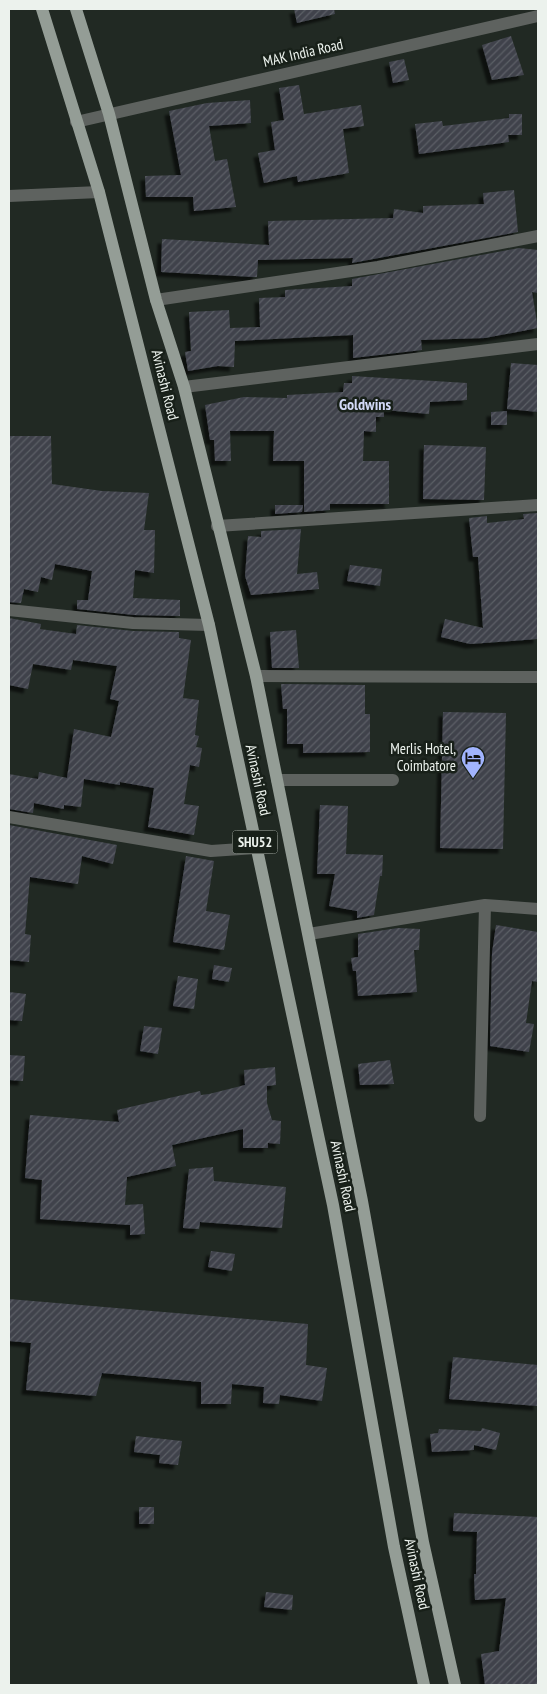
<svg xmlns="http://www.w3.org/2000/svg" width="547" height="1694" font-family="'PT Sans Narrow',sans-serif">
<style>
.building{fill:url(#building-hatch);filter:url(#shadow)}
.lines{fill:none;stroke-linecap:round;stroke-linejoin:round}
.minor{stroke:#5e625f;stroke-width:12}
.tertiary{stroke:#5e625f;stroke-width:12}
.primary{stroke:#949d96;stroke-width:12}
.labels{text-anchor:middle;stroke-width:5;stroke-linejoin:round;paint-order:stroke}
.shield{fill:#182019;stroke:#acb3ad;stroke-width:1}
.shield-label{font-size:14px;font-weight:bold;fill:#ecf2ed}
.street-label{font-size:15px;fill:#ecf2ed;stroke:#182019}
.poi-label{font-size:15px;fill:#ecf2ed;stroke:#182019;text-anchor:end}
.neighbourhood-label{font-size:16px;font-weight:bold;fill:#d3daf7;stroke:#182019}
</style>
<defs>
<pattern id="building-hatch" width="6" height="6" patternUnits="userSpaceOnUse" patternTransform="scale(1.25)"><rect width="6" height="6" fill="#40434c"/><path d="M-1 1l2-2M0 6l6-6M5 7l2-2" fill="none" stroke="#5c5f66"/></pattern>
<filter id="shadow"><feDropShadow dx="-4.5" dy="4.5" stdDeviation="1" flood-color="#0009"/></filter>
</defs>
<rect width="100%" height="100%" fill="#212923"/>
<path class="building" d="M294,9H334L335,14L297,23Z
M511,36L524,75L492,80L482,45Z
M404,59L409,80L393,83L389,62Z
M299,85L304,114L361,105L364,126L343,129L349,173L298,182L297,176L264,183L258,153L275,150L271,122L284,120L279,88Z
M250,100L251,123L209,126L215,161L227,159L236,207L194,211L193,197H146L145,176L181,175L169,111L207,103Z
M509,114H522V135H508L509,142L419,154L415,124L442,121L443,126L509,118Z
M514,190L518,232L352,263L353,258L258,260L257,277H254L161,272L162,239L269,245L268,221L393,218L394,209L423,213V206L484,204L483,193Z
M519,248L538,250V293L532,292L538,328L485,338L421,340L422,350L353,358V335L235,341L234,367L218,366L188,371L185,352L191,351L189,312L229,310L230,328L260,327L259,298L285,297V290L352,286V279Z
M511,363L538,365V412L507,409Z
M352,376L467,383V400L430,402L429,414L384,410V417H376V432L364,431L363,461H389V504H330V510L304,512V461H273L274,431H230L231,461H215L214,440H210L205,405L244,397L287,398V395L343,392L344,383H352Z
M507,411V425H491V412Z
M9,436H51L52,484L102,491L149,493L144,530H155L154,573L135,570L133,598L180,600V616L134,615L77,609V600H88L92,571L55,564L52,580L41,577L38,592L24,589L21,603L9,602Z
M424,445L486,447L484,500L423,499Z
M275,505H303L302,512L275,514Z
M538,513V639L470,644L441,637L445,619L483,628L478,557H473L469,518L487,516V523L524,519L523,514Z
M301,529L297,574L317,572L319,589L251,595L245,576L248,536L261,537V531Z
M350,565L382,569L380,586L347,581Z
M9,618L41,624L40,629L76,634L77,625L133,631L179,632V638L191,640L183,698L199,700L195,735L199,736L196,747L202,748L199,767L190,765L184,804L199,806L194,835L148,827L154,788L120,782V785L84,779L81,807L64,805V809L34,803L33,813L9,809V774L38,779L39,772L67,778L74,729L111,737L119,701L110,699L117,666L73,660L71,670L33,664L28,689L9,685Z
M296,630L299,668H272L270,632Z
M281,684L365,685V714H370V752L303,753V744H287V709H283Z
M443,712L506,713L503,849L440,848Z
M320,805L348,806L346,854L383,855L382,876H380L374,915L357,918V911L329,906L335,874H317Z
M9,825L117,845L113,864L82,856L78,884L30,877L25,934L31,935L29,962L9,960Z
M186,856L214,861L206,911L230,915L224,950L173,942Z
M496,925L538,932V982L532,981L526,1023L534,1024L529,1052L490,1046L492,953Z
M398,928L420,929L419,950H414L417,992L358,996L356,971H353L351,958L358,957V934Z
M214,965L232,968L229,982L212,979Z
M178,976L198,979L194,1009L173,1006Z
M9,992L26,994L22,1021L9,1020Z
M144,1026L162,1028L158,1054L140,1051Z
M9,1055L25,1056L23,1081L9,1080Z
M390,1060L394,1084L360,1085L358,1064Z
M275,1067L276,1085L267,1086V1103L272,1120L281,1121L280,1144L268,1143V1148H243V1129L172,1145L176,1166L127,1177L125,1205L143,1204L145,1234L130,1235V1225L40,1219L42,1180L25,1178L30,1115L119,1122L117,1110L200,1091L201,1095L209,1094L245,1085L244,1070Z
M213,1167L214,1181L286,1187L282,1228L200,1222L199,1229L183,1228L189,1169Z
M211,1251L235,1254L232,1271L208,1267Z
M9,1299L308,1324L306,1365L327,1368L322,1401L280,1395L279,1404L263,1403L264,1387L232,1384L231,1404H201V1382L102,1373L96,1396L26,1390L31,1343L9,1341Z
M453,1357L538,1365V1406L449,1399Z
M482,1428L500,1433L496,1450L474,1445V1450L432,1452L430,1434L438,1433L439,1429L481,1431Z
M136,1436L182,1441L178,1465L159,1463L160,1455L134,1452Z
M139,1507H154V1524H139Z
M454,1513L538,1517V1685H485L481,1654L499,1651L506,1598L475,1600L474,1574H476L477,1532L453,1531Z
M266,1592L293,1595L292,1610L264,1607Z"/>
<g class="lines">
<path class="minor" d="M9,196L99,192
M156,300L378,267L538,236
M184,387L538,344
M217,526L538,505
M9,610L133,623L209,625
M256,676L538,677
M277,780H393
M9,817L211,851L256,848
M309,934L485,905L538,909
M480,1116L485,905"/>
<path class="tertiary" d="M76,122L538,16"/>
<path class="primary" d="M42,9L99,192L209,625L333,1205L394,1547L424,1685
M76,9L109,114L156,300L184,387L256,676L362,1201L423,1542L455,1685"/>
</g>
<defs>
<g id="hotel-pin" transform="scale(1.25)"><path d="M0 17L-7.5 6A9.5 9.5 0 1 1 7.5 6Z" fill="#a1b3fd" stroke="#182019"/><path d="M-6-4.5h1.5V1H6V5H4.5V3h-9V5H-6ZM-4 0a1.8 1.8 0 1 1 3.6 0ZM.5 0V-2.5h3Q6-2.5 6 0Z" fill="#111"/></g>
</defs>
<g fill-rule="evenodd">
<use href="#hotel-pin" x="473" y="758"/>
</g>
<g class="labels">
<rect class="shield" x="232.5" y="830.5" width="45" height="23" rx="4"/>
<g class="shield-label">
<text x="255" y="847">SHU52</text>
</g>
<g class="street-label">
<text transform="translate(303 53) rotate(-13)" y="5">MAK India Road</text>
<text transform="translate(165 385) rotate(76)" y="5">Avinashi Road</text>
<text transform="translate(258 780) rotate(78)" y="5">Avinashi Road</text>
<text transform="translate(343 1176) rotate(78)" y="5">Avinashi Road</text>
<text transform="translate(417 1574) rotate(78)" y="5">Avinashi Road</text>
</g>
<g class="poi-label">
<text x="456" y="754">Merlis Hotel,<tspan x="456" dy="17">Coimbatore</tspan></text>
</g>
<g class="neighbourhood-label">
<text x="365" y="410">Goldwins</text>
</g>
</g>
<rect width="547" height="1694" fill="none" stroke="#ecf2ed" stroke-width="20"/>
</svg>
